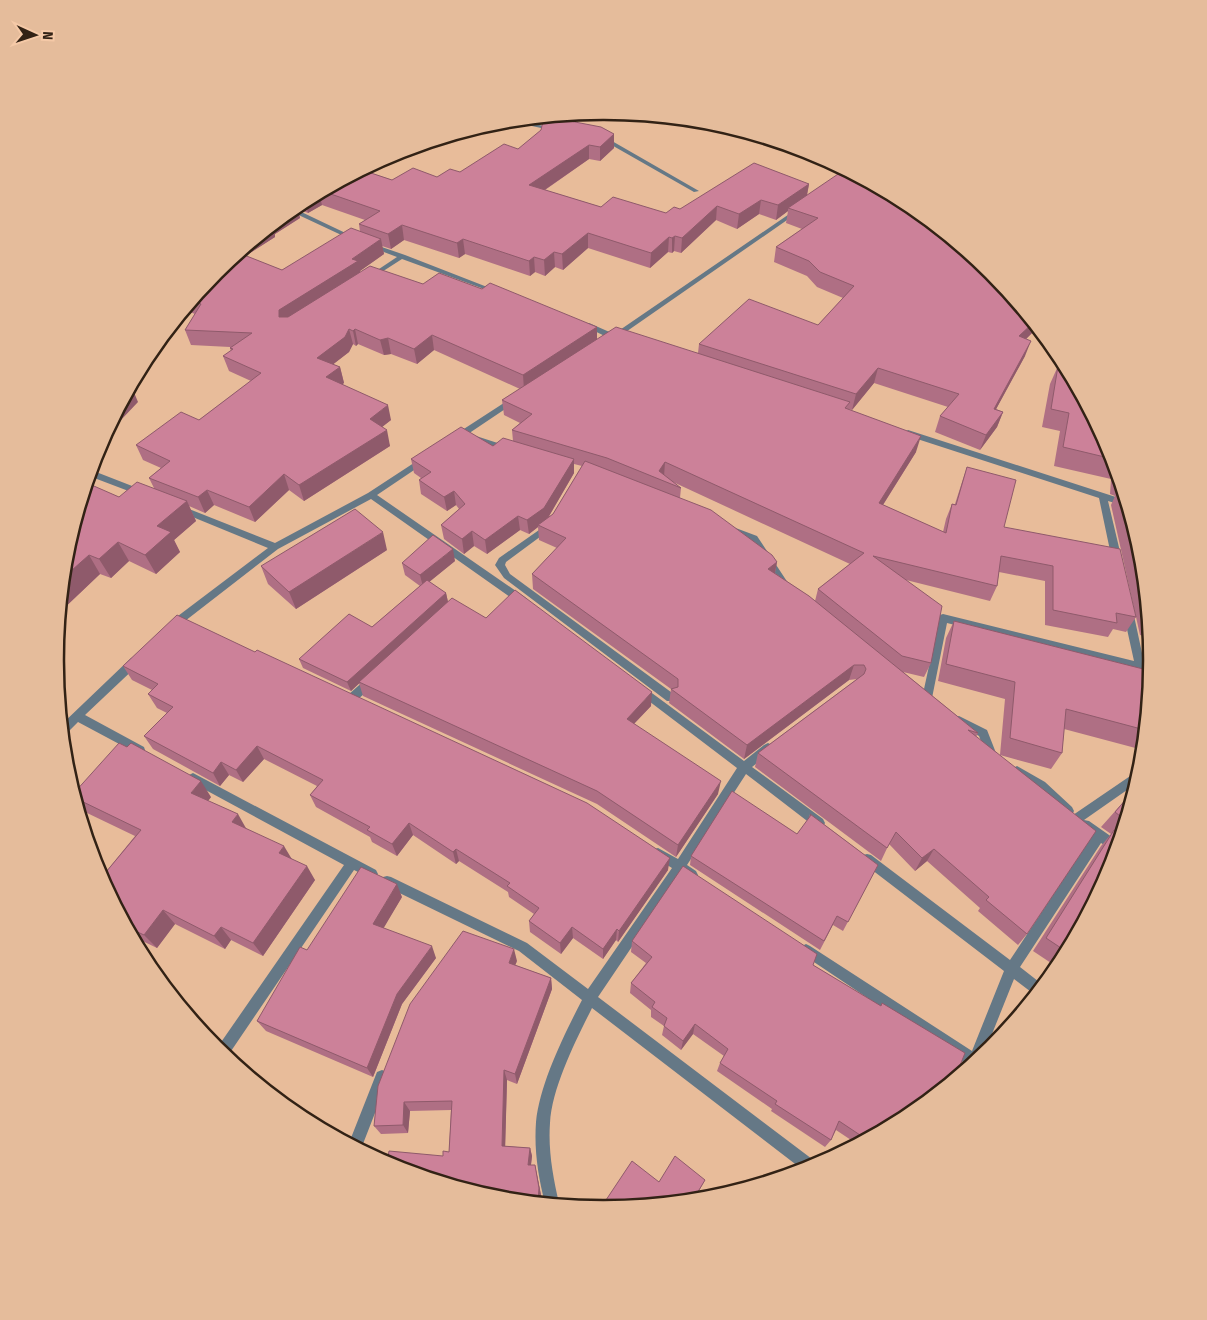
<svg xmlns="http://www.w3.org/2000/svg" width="1207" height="1320" font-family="'Fira Sans Condensed',sans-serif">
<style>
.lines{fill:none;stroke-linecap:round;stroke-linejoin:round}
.minor{fill:#657886;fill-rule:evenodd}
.wall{fill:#af6f84;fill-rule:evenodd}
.shaded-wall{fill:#8f5a6b}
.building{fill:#cc8199;stroke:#8f5a6b}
.rim{fill:none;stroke:#322215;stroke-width:2.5}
</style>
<rect width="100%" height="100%" fill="#e8bc9a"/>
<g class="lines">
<path class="minor" d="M527,119L525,122L558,129L555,131L518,123L521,120Z
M601,137H605L699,191L694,192L601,139Z
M293,208L356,238L357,239L352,240L290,211Z
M798,208L801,210L800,211L620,336L623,338L622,340L611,339L582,325L589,323L614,334Z
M370,243L405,255L500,292L495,293L402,259L374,277H370V275L397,257L368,246V244Z
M510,399H513L517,401L459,440H453V436Z
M908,430L1125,500L1127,505L1125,506L1108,501L1122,560L1120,562H1114L1112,560L1099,498L905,435L904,433Z
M476,436L510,447L511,449L507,452L473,441L472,439Z
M423,457L426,458V462L377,495L526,598L528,601L526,604H520L371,499L278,549L176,628H170L168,625L170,622L268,548L178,511L177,509L178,507H184L275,543L368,493Z
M91,470L145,491L146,493L142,496L139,495L89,476Z
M549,523L552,524L553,526L552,528L506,562L505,565L510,574L675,695L676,698L675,701H667L504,578L495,565L499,558Z
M733,527L757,536L790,586L792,588L790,590H784L751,540L730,532L729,530L730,528Z
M1128,607L1133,611L1145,667L1144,670L1140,671L947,623L931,703L930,706H922L921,703L940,615L943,614L1134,661L1123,611Z
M135,657L139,658L140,661L139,664L85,715L144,747L145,750L144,753L140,755L136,753L78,722L66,734L62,735L61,725L131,658Z
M370,678L374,679L375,682L374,685L356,701H348L347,698L348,695L366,679Z
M641,685L744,761L764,745L768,743L772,745L773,748L772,751L752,767L823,819L825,823L823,827L819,828L815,827L746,774L687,865L696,871L698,875L696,879L692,880L681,874L598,997L816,1162L817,1165L803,1170L592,1008C576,1040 552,1087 550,1123C548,1150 553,1177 559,1203H545C538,1176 534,1150 536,1122C540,1083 564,1035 582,1000L519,951L383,885L381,881L383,877L387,876L391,877L527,943L588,989L672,868L654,857L652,853L654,849L658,848L678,859L737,768L637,692L636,689L637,686Z
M959,716L987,730L998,758L997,761L993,763L989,761L979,736L955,723L954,720L955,717Z
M1017,766L1045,782L1072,807L1074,811L1072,815L1068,816L1064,815L1037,788L1013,774L1012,771L1013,768Z
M1139,770L1140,771L1137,783L1084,820L1089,821L1119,842L1116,852L1101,843L1020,967L1043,985L1035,995L1014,979L984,1054L969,1066L802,954L800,950L802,946L806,944L810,946L972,1051L1004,971L863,863L861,859L863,855L867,854L871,855L1010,960L1092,836L1081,829L1079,825L1080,823L1077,824L1073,823L1071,819L1073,815Z
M193,773L376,870L378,874L376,878L372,879L354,870L227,1057L217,1048L344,865L189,781L188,778L189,775Z
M382,1070L387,1072L389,1077L361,1149L349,1143L377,1072Z"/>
</g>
<path class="wall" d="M614,134V148L600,161L589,159L545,190L601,207L666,213L680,209L809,184L807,196L1037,328L1026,339L1025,356L996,409L1003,412L997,427L980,450L935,432L940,416L948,407L874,383L852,410L848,409L916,452L883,505L943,532L946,519L952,504H955L962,482L967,467L1004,527L1136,617L1126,632L1113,629L1108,637L1045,625V581L999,572L997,586L990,601L906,580L931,663L924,677L903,672L978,733L976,737L1027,934L1018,945L978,911L980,908L927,861L915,871L889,844L881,861L755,767L758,753L857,679L849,680L744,759L669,703L671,689L533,589L532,574L557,548L539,540L538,527L529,534L520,530L487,554L474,546L464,554L444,539L441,525L459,509L456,505L447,511L421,494L419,480L421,478L414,473L411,459L493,446L513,441L512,430L520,423L504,415L502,400L520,389L434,350L417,364L391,354L384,355L358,344L356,346L353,344L349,352L333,364L340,367L344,383L342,384L391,420L382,427L390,446L304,501L289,490L255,522L214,505L205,513L189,506L196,521L174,540L180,552L156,574L129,561L111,578L100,574L60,612L66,553L119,497L154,488L149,478L161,468L143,460L136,445L199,420L251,381L229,371L223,356L231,351L230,348V347L191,345L185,330L195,314L185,310L216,272L299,204L362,170L392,180L437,177L460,172L518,149ZM322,205L365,220L359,224L360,232L282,270L245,256L275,237V234L300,218L298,209L308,213ZM788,211L786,223L802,229L776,247L774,262L807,276L817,287L843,298L818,325L699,344L698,353L597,339V327L482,289L423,284L360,272V271L384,254L382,246L391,249L404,240L459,258L465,254L530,276L535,272L545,276L555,267L563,270L588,248L650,268L668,252L672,253L674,251L681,253L716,220L737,229L759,214L776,220ZM574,464L582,466L553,514L548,518L574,473ZM673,482L850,564L818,589L815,601L775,573L777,562L680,498L681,488Z
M769,140L814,153L826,160L768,141Z
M1058,366L1110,450L1142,553L1150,639L1149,637L1140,635L1111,505L1115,496L1110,494L1111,479L1054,466L1060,431L1042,427L1050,384Z
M387,550L296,609L268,584L261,566Z
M455,561L429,582L446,593L448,602L486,618L651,706L634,724L718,794L676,857L597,804L363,696L359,683L351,691L303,668L299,659L372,627L420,586L405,575L402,563Z
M954,621L1151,671L1143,750L1064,729L1062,753L1051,769L1000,755L1005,699L938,681L946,638Z
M123,666L668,870L618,942L616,940L603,959L573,938L561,954L530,932L529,921L534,914L509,897L508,892L459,861L456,864L413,835L397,856L372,842L370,837L316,807L310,795L317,786L264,759L243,782L229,775L220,786L153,749L144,736L167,713L157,708L148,694L152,690L132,680Z
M1134,790L1110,870L1057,967L1033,951L1101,846L1111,834L1101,827Z
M74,793L211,797L208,801L247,829L291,858L315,880L263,956L231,940L225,949L175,924L157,948L132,936L101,878L135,836L85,812L76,802Z
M810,814L878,865L843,931L833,925L820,950L690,865L691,856L797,834L808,820Z
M402,897L383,928L436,958L402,1004L373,1077L266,1031L257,1021L307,950Z
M632,941L813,965L880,1006L882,1003L908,1116L857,1144L836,1130L831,1140L825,1147L771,1111L772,1109L717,1071L720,1063L724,1056L693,1034L681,1050L662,1035L664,1026L651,1017V1010L630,993L631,983L646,963L631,952Z
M517,961L515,965L551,978L552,989L517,1084L507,1080L505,1146L530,1148L532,1156L531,1165H535L541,1195L443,1156L449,1152L451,1110L410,1111L408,1133L381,1134L374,1126Z
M705,1180L694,1200L611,1208L606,1204V1200Z"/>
<path class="shaded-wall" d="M614,134V148L600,161V147Z
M589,145V159L530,200L529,185Z
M809,184L806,199L788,208V211L776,220L778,205Z
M319,193L322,205L308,213L305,201Z
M761,200L759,214L737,229L739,214Z
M297,205L300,218L275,234V237L233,264L231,260Z
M717,206L716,220L681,253L682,238Z
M402,225L404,240L391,249L388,234Z
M588,233V248L563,270L562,254Z
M675,236L674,251L672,253V238Z
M669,237L668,252L650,268L651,253Z
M381,239L384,254L360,271L362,277L284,325L279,317V310Z
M463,239L465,254L459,258L457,243Z
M554,252L555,267L545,276L544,260Z
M534,257L535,272L530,276L529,261Z
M1033,323L1037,328L1013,352L1019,336Z
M597,327V342L524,390L523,375Z
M349,329L353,344L349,352L322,373L317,358Z
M355,329L358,344L356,346L353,331Z
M432,335L434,350L417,364L414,349Z
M388,338L391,354L384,355L380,340Z
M1031,341L1025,356L988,424L994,409Z
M340,367L344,383L331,393L326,377Z
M878,368L874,383L852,410L856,394Z
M133,390L138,402L103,439L124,399Z
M388,405L391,420L373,434L370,419Z
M1003,412L997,427L980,450L986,435Z
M387,430L390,446L304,501L299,485Z
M921,436L916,452L874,519L879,503Z
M574,459V473L545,523L538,525V527L529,534L527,520Z
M665,462L664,477L659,471Z
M284,474L289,490L255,522L249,507Z
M207,490L214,505L205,513L198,497Z
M454,491L456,505L447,511L444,497Z
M187,501L196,521L174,540L180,552L156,574L145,555L157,526Z
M518,516L520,530L487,554L485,540Z
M472,531L474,546L464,554L462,539Z
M383,532L387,550L296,609L289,592Z
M118,542L129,561L111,578L99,559Z
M453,549L455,561L423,587L420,575Z
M89,555L100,574L60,612L63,578Z
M777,562L774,577L768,569Z
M446,593L448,602L351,691L347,682Z
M854,665L849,680L744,759L747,745Z
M652,692L651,706L626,732L627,719Z
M257,746L264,759L243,782L236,770Z
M221,762L229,775L220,786L213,773Z
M201,781L211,797L202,809L191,793Z
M721,781L718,794L676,857L678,845Z
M238,814L247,830L232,822Z
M409,823L413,835L397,856L392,844Z
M284,846L293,861L279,853Z
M456,849L459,861L456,864L453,852Z
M934,849L927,861L915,871L922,858Z
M670,858L668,870L618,942L619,931Z
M307,866L315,880L263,956L253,943Z
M397,884L402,897L379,936L373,924Z
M163,910L175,924L157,948L144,935Z
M221,927L231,940L225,949L214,936Z
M572,927L573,938L561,954L560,943Z
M617,929L616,940L603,959V949Z
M432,946L436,958L402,1004L373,1077L367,1068L397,994Z
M514,949L517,961L511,975L509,963Z
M551,978L552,989L517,1084L515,1074Z
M695,1024L693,1034L681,1050L683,1041Z
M504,1070L507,1080L505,1153L502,1146Z
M404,1102L410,1111L408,1133L403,1125Z
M530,1148L532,1156L530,1172L528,1165Z
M535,1165L541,1195L540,1202H538Z"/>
<path class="building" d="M544,117H549L601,127L614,134L600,147L589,145L529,185L601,207L613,197L666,213L674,207L680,209L754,163L809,184L778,205L761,200L739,214L717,206L682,238L675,236L672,238L669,237L651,253L588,233L562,254L554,252L544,260L534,257L529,261L463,239L457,243L402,225L388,234L359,224L380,211L322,191L362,170L392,180L413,168L437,177L450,169L460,172L504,144L518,149L541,130Z
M844,170L908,204L992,272L1033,323L1019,336L1031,341L994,409L1003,412L986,435L940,416L959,394L878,368L856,394L699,344L749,299L818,325L854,286L820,272L809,261L776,247L818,218L788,208Z
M351,228L381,239L352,259L358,261L279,310V317H288L370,266L423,284L439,273L482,289L490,283L597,327L523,375L432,335L414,349L388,338L380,340L355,329L353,331L349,329L345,337L317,358L340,367L326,377L388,405L370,419L387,430L299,485L284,474L249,507L207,490L198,497L149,478L170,461L136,445L181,412L199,420L261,373L223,356L233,349L230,348L252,333L185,330L201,304L192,300L216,272L239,253L282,270Z
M616,327L850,402L845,408L921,436L879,503L946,533L952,504L956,505L967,467L1016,480L1004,527L1120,549L1136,617L1116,613L1117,623L1053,610V566L1001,556L997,586L873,556L942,606L931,663L902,656L818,589L864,553L665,462L659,471L681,488L607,458L512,430L532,414L502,400Z
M1058,366L1066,368L1110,450L1113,459L1063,447L1069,413L1051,409Z
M129,389L133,390L124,399Z
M461,427L493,446L503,438L574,459L544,508L527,520L518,516L485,540L472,531L462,539L441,525L465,504L454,491L444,497L419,480L431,472L411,459Z
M585,461L711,510L772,555L777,562L768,569L809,596L978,733L968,730L1096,831L1027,934L986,900L989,897L934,849L922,858L896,832L887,848L758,753L864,674L866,669L864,665H854L747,745L671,689L678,687V679L532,574L566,538L538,525L553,514Z
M137,482L187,501L157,526L171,532L145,555L118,542L99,559L89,555L63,578L66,553L87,483L119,497Z
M1121,486L1142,553L1145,588Z
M355,509L383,532L289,592L261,566Z
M433,535L453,549L420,575L402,563Z
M427,580L446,593L347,682L299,659L349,614L372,627Z
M515,590L652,692L627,719L721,781L678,845L597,791L359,682L452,598L486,618Z
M177,615L255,652L257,650L587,803L670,858L619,931L617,929L603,949L572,927L560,943L529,921L539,908L507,886L510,883L456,849L453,852L409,823L392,844L367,830L370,827L310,795L323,780L257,746L236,770L221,762L213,773L144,736L173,707L148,694L158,684L123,666Z
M954,621L1151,671L1145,730L1066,709L1062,753L1010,738L1015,682L946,664Z
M119,743L127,747L131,743L201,781L191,793L238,814L232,822L284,846L279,853L307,866L253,943L221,927L214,936L163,910L144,935L127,927L101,878L141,830L75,798L74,793Z
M1134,790L1125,820L1115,812Z
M732,791L797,834L811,815L810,814L878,865L848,922L837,916L824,941L691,856Z
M1114,830L1121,835L1110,870L1067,952L1046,938Z
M683,866L817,954L813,965L881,1006L882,1003L965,1053L955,1078L908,1116L866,1139L839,1121L831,1140L775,1104L777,1101L720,1063L728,1049L695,1024L683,1041L664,1026L667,1018L652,1007L655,1002L631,983L652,957L632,941Z
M361,867L397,884L373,924L432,946L397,994L367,1068L257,1021L300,947L307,950Z
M463,931L514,949L509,963L551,978L515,1074L504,1070L502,1146L530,1148L528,1165H535L539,1188L538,1202L496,1198L393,1167L387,1163L389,1151L443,1156V1151L449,1152L452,1101L404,1102L403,1125L374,1126L378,1086L410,1004Z
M675,1156L705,1180L693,1200L616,1207L606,1200L632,1161L659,1182Z"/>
<path d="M0 0H1207V1320H0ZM603 120H604A539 539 0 0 1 1143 659V661A539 539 0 0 1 604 1200H603A539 539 0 0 1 64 661V659A539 539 0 0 1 603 120Z" fill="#e5bc9b" fill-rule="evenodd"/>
<path class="rim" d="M603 120H604A539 539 0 0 1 1143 659V661A539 539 0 0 1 604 1200H603A539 539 0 0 1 64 661V659A539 539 0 0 1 603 120Z"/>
<g transform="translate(35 35) rotate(93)" stroke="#f5c9a7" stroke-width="4" paint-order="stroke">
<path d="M0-4L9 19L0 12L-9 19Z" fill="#322215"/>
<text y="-8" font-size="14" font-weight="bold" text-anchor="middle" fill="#322215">N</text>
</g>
</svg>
